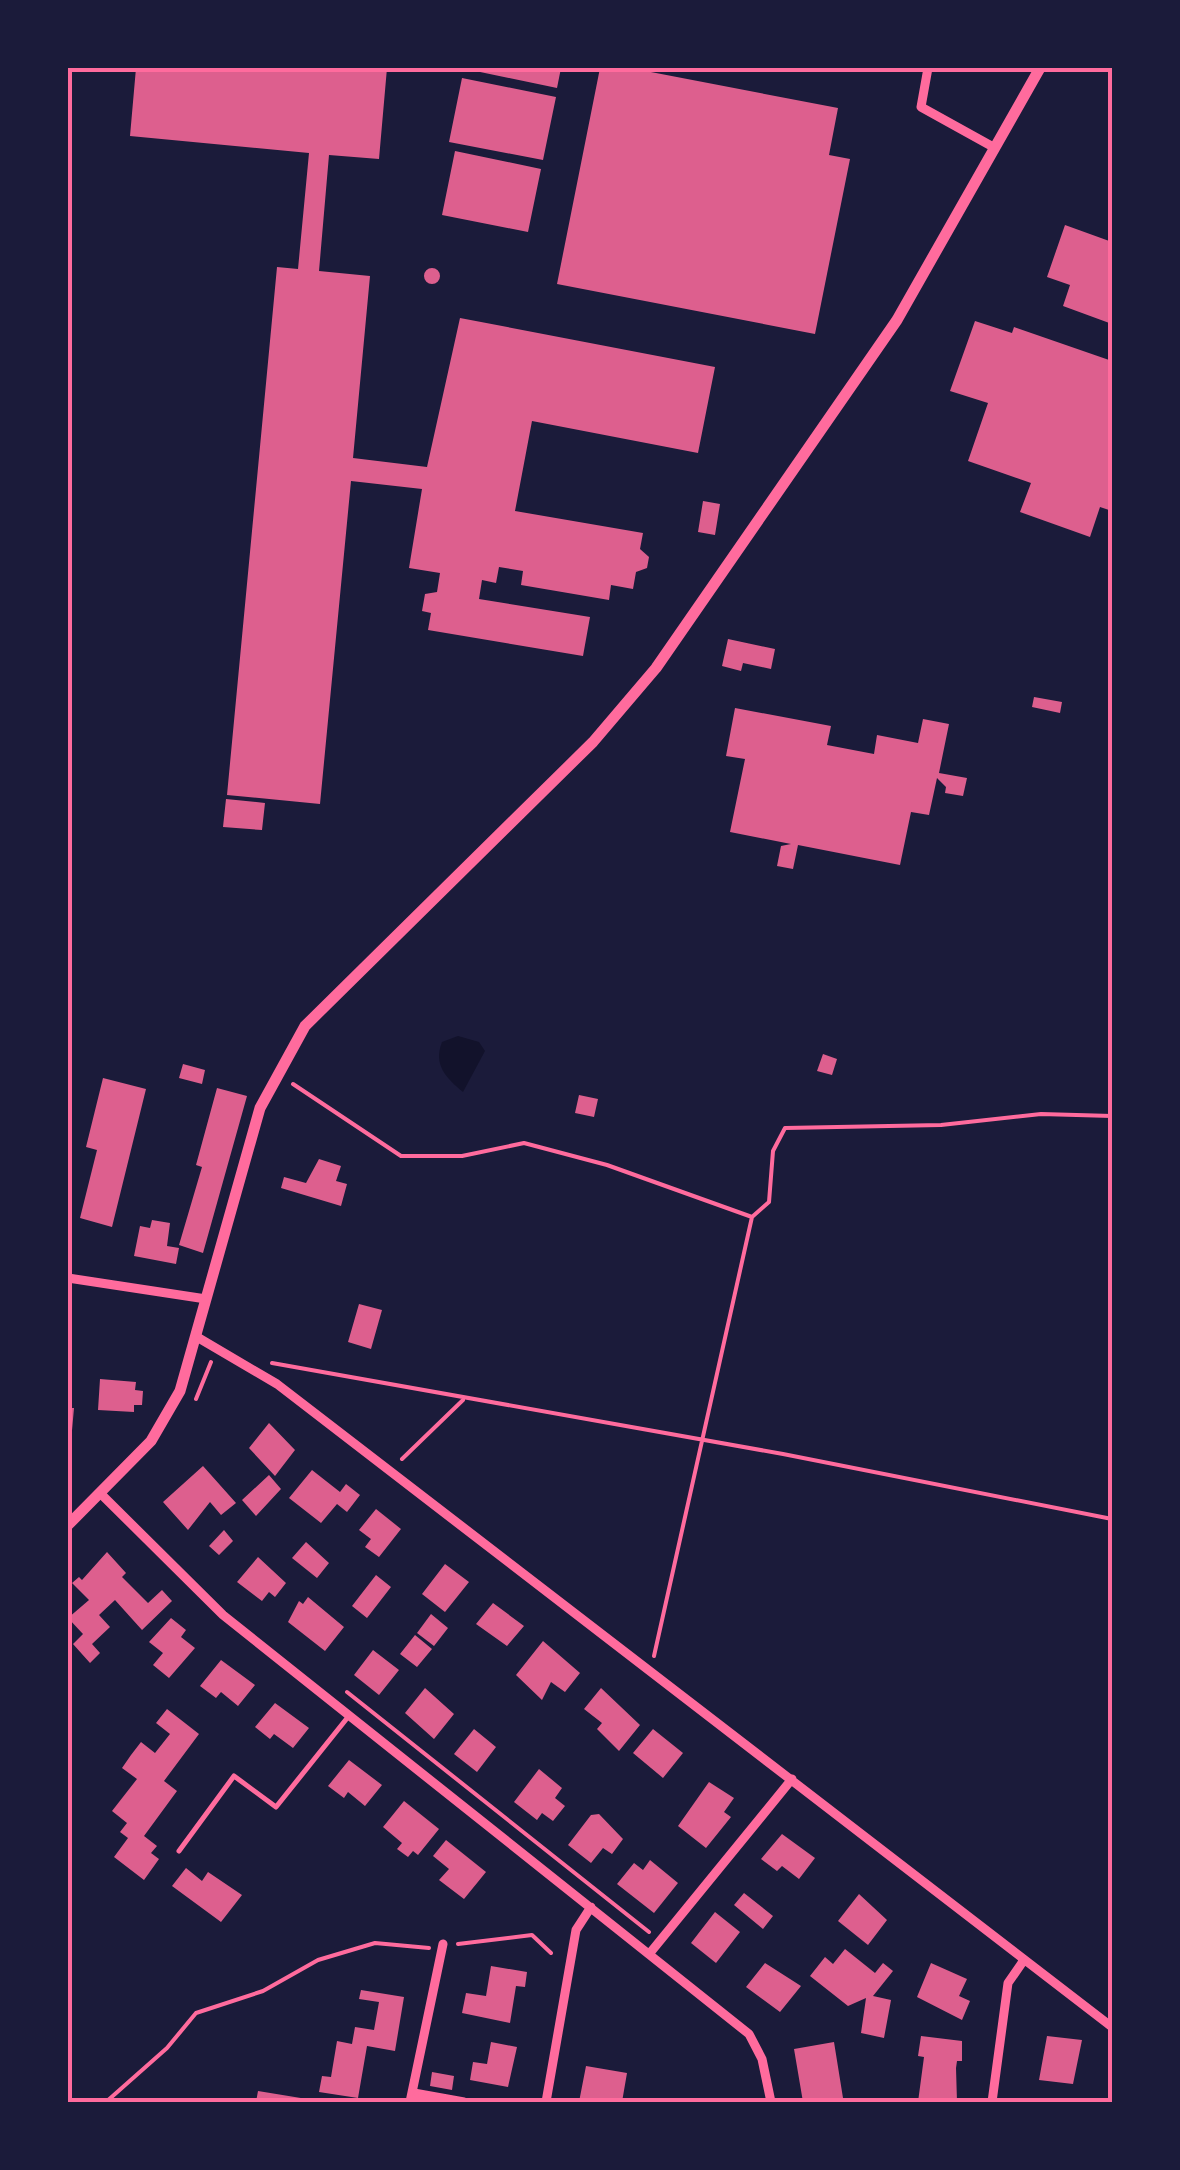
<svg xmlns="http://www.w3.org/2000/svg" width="1180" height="2170" font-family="'Sofia Sans Condensed',sans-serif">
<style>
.water{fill:#12122b}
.building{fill:#dd5f8e}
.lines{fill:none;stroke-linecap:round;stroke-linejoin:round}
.path{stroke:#ff6b9d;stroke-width:4}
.service{stroke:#ff6b9d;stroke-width:5}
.minor{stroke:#ff6b9d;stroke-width:9}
.tertiary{stroke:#ff6b9d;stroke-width:11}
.neatline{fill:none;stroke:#ff6b9d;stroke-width:4}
</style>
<rect width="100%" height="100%" fill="#1b1b3a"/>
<path class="water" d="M458,1036L479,1042L485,1051L463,1092C446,1078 433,1065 442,1042Z"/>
<path class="building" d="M136,68H387L379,159L329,155L319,271L370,276L353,458L427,467L460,318L715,367L698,453L532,421L515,511L643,533L640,549L649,557L647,568L636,572L633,589L611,585L609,600L521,585L523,571L499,567L496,583L482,580L479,599L590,617L583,656L428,630L431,613L422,611L425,594L437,592L440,573L409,568L422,489L351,481L320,804L227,795L277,267L298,269L309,153L130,136Z
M461,68H561L557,88Z
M600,68H630L838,108L829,155L850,159L815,334L557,284Z
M462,78L556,97L543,160L449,142Z
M455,151L541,169L528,232L442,215Z
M1065,225L1112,242V324L1063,306L1070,285L1047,277Z
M424 276a8 8 0 1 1 16 0a8 8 0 1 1-16 0Z
M975,321L1012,333L1014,327L1112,361V511L1100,507L1090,537L1020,512L1031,483L968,461L988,403L950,391Z
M703,501L720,504L715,535L698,532Z
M728,639L775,649L771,669L743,663L741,671L722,666Z
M1034,697L1062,702L1060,713L1032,707Z
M735,708L831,726L827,745L874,754L877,735L918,743L923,719L949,724L939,773L967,778L963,796L945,793L946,787L937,778L929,815L911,812L900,865L798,845L793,869L777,866L781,846L791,844L730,832L745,759L726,756Z
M226,799L265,803L262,830L223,827Z
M823,1054L837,1059L832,1075L817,1071Z
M183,1064L205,1070L202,1084L179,1078Z
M103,1078L146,1089L112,1227L80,1218L97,1150L86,1147Z
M217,1088L247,1096L203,1253L179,1245L202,1167L196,1165Z
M579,1095L598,1099L594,1117L575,1113Z
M319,1159L341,1166L336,1181L347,1184L341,1206L281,1188L284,1177L306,1183Z
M152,1220L170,1223L167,1246L179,1248L176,1264L134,1256L140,1226L150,1228Z
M359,1304L382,1310L371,1349L348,1342Z
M100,1379L136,1382L135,1390L143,1391L142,1405H134V1412L98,1410Z
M68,1408H74L70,1453H68Z
M269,1423L295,1450L275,1476L249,1448Z
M203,1466L236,1503L221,1515L210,1502L188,1530L163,1502Z
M312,1470L340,1492L346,1484L360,1495L347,1512L337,1504L321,1523L289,1498Z
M269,1475L281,1489L256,1516L242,1500Z
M376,1509L401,1529L379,1557L365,1547L371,1539L359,1530Z
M224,1530L233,1541L219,1555L209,1546Z
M306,1542L329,1563L317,1578L292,1558Z
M107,1552L126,1573L122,1577L148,1603L162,1590L172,1601L142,1630L115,1600L99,1615L110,1627L92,1644L100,1653L90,1663L73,1644L83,1634L68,1618L89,1600L72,1583L79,1577L82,1580Z
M258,1557L286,1583L275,1597L269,1592L262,1601L237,1582Z
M445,1564L469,1582L445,1612L422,1594Z
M376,1575L391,1587L367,1618L352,1606Z
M308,1597L344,1627L325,1651L288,1622L299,1601L303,1604Z
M493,1603L524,1626L507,1646L476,1624Z
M431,1614L448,1628L434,1646L417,1633Z
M171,1618L186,1630L181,1637L195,1648L169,1678L153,1665L163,1653L149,1642Z
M415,1635L432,1649L417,1667L400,1654Z
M543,1641L580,1673L565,1692L551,1682L542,1700L516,1675Z
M373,1650L399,1670L379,1695L354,1675Z
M221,1660L255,1685L238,1706L221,1692L216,1698L200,1686Z
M425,1688L454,1714L434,1739L405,1713Z
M601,1688L640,1725L619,1751L597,1729L602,1723L584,1709Z
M275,1703L309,1728L293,1748L274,1734L270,1739L255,1727Z
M167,1709L199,1734L164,1781L177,1791L144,1836L157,1846L151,1853L159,1859L144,1880L114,1857L128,1838L120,1832L127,1823L112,1811L137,1779L122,1768L131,1755L141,1742L155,1753L170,1734L156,1723Z
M474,1729L496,1747L477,1772L454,1754Z
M653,1729L683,1753L663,1778L633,1753Z
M349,1760L382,1785L365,1806L348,1792L344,1798L328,1786Z
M539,1769L562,1788L555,1798L565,1806L553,1821L542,1813L537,1820L514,1802Z
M709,1782L734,1798L724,1812L731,1817L706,1848L678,1826Z
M404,1801L439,1829L418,1855L413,1851L408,1857L397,1849L402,1843L383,1827Z
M599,1814L623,1839L612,1854L603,1848L591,1863L568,1845L591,1815Z
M782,1834L815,1858L799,1879L782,1866L777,1871L761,1859Z
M446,1840L486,1872L464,1899L439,1880L449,1869L433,1856Z
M650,1860L678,1883L654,1913L617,1884L634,1863L643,1870Z
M186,1868L202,1881L208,1872L242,1895L221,1922L172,1886Z
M744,1893L773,1916L763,1929L734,1905Z
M859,1894L887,1920L868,1945L838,1921Z
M715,1912L740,1932L716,1963L691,1943Z
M845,1949L875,1973L883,1963L893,1971L873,1996L891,2000L884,2038L861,2033L866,1998L848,2006L810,1976L825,1957L833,1964Z
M765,1963L801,1986L780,2012L746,1987Z
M931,1963L967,1979L959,1996L970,2001L962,2020L917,1997Z
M491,1966L527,1972L525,1987L516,1986L510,2023L462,2013L466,1993L486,1996Z
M361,1990L404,1997L395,2051L367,2046L358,2098L319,2092L322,2076L331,2077L337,2041L352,2044L355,2027L374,2030L379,2002L359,1999Z
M921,2036L962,2041V2061H957L956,2068L957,2102H918L924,2057L918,2056Z
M1047,2036L1082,2040L1073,2084L1039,2080Z
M491,2042L517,2047L508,2087L470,2080L473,2062L487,2064Z
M834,2042L843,2098L803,2102L794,2049Z
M586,2066L627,2073L622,2102H579Z
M432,2072L454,2076L452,2090L430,2086Z
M258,2091L313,2100V2102H256Z"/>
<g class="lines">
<path class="path" d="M293,1084L401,1156H462L524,1143L607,1165L752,1217
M272,1363L783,1454L1112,1519
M196,1399L211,1362
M402,1459L463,1400
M654,1656L752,1217L769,1202L773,1151L785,1128L941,1125L1041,1114L1112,1116
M347,1692L649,1932
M458,1944L532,1935L551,1953
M106,2102L167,2048L196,2013L263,1991L318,1960L375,1943L429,1948"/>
<path class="service" d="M179,1851L234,1776L276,1807L348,1717"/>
<path class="minor" d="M928,68L921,107L995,148
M68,1278L206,1299
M197,1337L277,1384L1112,2027
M101,1494L223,1615L749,2034L762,2059L771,2102
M650,1953L792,1779
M414,2093L464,2102
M410,2102L443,1944
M546,2102L576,1930L591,1907
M992,2102L1008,1983L1024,1960"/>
<path class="tertiary" d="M68,1525L151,1441L180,1391L260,1108L305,1026L593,742L656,668L897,320L1040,68"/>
</g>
<rect width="1180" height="2170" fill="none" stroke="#1b1b3a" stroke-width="140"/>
<rect x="70" y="70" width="1040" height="2030" class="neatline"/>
</svg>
